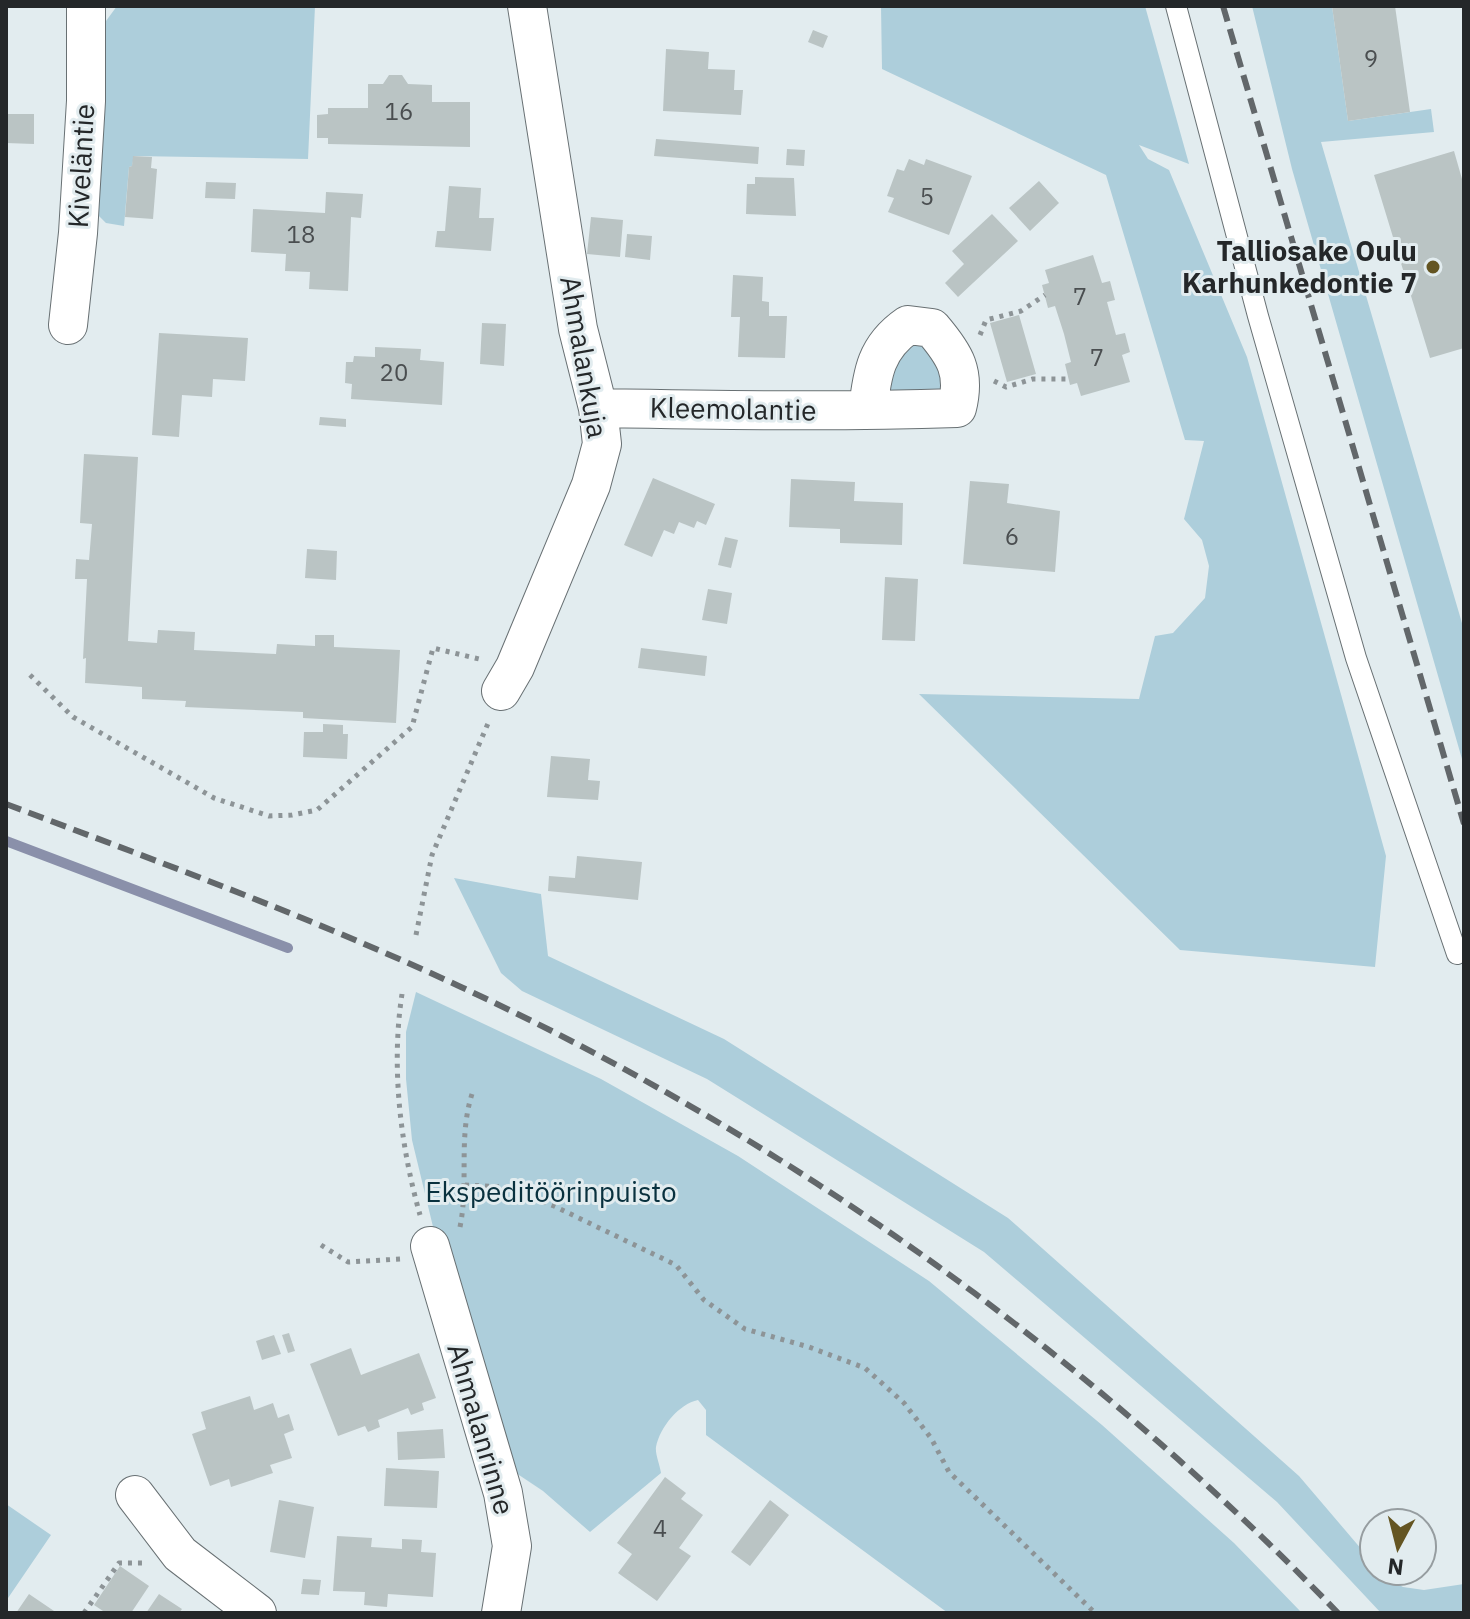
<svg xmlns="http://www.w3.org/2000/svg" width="1470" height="1619" font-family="'IBM Plex Sans',sans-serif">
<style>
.green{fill:#adcedb}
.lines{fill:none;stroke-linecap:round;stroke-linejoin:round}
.stream{stroke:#8a90aa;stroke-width:10}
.building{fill:#bac4c4}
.service-casing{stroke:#687073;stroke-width:22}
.minor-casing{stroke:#687073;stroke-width:40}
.path{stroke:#8d9497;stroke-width:5;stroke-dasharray:4 6;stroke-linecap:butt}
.service{stroke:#fff;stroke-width:20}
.minor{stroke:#fff;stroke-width:38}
.rail{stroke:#62676a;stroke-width:6;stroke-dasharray:16 8;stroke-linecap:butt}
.poi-dot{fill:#645522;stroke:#e2ecef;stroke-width:3}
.labels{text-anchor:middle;stroke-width:6;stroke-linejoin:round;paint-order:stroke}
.number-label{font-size:24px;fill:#4a4e50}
.street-label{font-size:28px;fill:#242729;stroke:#e2ecef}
.poi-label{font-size:28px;font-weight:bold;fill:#242729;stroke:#e2ecef;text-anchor:end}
.park-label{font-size:28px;fill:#09313e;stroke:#e2ecef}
</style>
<rect width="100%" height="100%" fill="#e2ecef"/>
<path class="green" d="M117,6H315L308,159L134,156L132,166L129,167L124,226L106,223L93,210L103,34L106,21Z
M881,6H1145L1189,164L1139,145L1148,159L1169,170L1247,357L1386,856L1375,967L1180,950L919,694L1139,699L1155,636L1173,633L1205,598L1209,566L1202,540L1184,519L1204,441L1185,440L1106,175L882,69Z
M1252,6H1332L1348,121L1431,109L1434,132L1321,142L1464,630V766L1292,169Z
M933,343L951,391L886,394L897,344Z
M454,878L541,894L548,956L724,1039L1008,1218L1299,1476L1374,1564V1571L1403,1587L1424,1590L1464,1584V1613H1381L1277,1502L984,1252L707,1079L522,991L501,973Z
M416,992L601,1079L738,1156L929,1281L1102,1425L1234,1543L1302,1613H948L706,1435V1410L698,1400C679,1404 660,1427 656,1447C655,1454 660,1465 661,1473L590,1532L543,1491L516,1473L451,1301L412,1140L406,1079V1032Z
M6,1504L51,1535L6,1601Z"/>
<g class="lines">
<path class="stream" d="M6,841L288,948"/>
</g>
<path class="building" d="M1332,6H1395L1410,112L1348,121Z
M813,30L828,36L823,48L808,42Z
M666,49L709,52L708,69L735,70L734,90H743L741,115L663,111Z
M389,75H402L408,84L432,85V102H470V147L328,144V138H317V115L328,114V108H368V84H383Z
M6,114H34V144L6,143Z
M656,139L759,147L758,164L654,156Z
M787,149L805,150L804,166L786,165Z
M1454,151L1464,186V348L1430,358L1374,175Z
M133,156L152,157L151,168L157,169L153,219L125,217L129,167L132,166Z
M909,159L924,165L926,159L972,176L949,235L888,212L894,198L887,196L897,169L904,171Z
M755,177L794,178L796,216L746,214L747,184H755Z
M1039,181L1059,203L1030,231L1009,208Z
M206,182L236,183L235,199L205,198Z
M449,186L481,188L479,218H494L491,251L435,247L437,231H445Z
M326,192L363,194L361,218L351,217L348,291L309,289L310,272L285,271L286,254L251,252L253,209L325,213Z
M992,214L1018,241L958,297L945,283L964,264L952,251Z
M591,217L623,220L620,257L587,254Z
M627,234L652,236L650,260L625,257Z
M1093,255L1102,283L1110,281L1115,300L1107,302L1116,335L1125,333L1130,352L1122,355L1130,382L1081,396L1077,383L1070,385L1065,364L1071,362L1064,334L1055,306L1048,308L1042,285L1049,283L1045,270Z
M733,275L763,277L762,301L769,302V316H787L785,358L738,357L740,317H731Z
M1019,315L1036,374L1007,382L990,323Z
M482,323L506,324L504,366L480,364Z
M159,333L248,338L245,381L213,379L212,397L182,395L179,437L152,435Z
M375,347L421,349L420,360L444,362L442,405L351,399L352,384L345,383L346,362H353L354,356L375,357Z
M320,417L346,419V427L319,425Z
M84,454L138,457L128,641L157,643L158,630L195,632L194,650L276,654L277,644L315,646V635H334V647L400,650L396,723L303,718V712L185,707L186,701L142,699V687L85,683L86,658L83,659L87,579H75L76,559L89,560L92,524L80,523Z
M653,478L715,504L706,525L697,521L694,528L679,522L674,534L664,530L652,557L624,545Z
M791,479L855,482L854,501L903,503L902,545L840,543V529L789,527Z
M970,481L1009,484L1007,503L1060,511L1055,572L963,564Z
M725,537L738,540L731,568L718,565Z
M307,549L337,551L336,580L305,578Z
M885,577L918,579L915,641L882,640Z
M708,589L732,593L727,624L702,620Z
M641,648L707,656L705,676L638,668Z
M323,724L343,725V734H348L347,759L303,757L304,732H323Z
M551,756L590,759L588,780L600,781L598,800L547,797Z
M577,856L642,862L638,900L548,891L549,876L575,878Z
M289,1333L295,1351L288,1353L282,1335Z
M274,1335L281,1354L262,1360L256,1341Z
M351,1348L361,1375L419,1353L436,1398L422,1403L424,1410L411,1415L408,1408L378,1420L380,1427L368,1432L365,1426L338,1436L310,1364Z
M250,1396L254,1410L273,1403L278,1418L289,1414L294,1430L284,1434L292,1458L270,1465L273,1473L231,1487L229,1479L210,1486L192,1434L206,1429L201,1412Z
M443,1429L445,1458L398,1460L397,1432Z
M386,1468L439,1471L437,1508L384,1506Z
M665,1477L686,1493L681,1499L703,1515L679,1548L691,1556L657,1601L618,1573L632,1554L617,1543Z
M279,1500L314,1507L305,1558L270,1552Z
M770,1500L789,1515L750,1566L731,1552Z
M337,1536L372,1538L371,1547L402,1549V1539L422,1540L421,1552L436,1553L433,1597L388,1594L387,1607L364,1605L365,1592L333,1591Z
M120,1566L149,1586L131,1613H106L94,1605Z
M303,1579L321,1580L319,1595L301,1594Z
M29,1594L57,1613H16Z
M159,1594L182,1609L179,1613H146Z"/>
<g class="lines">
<g class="service-casing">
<path id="service" d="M1176,6L1258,316L1356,658L1457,954"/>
</g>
<g class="minor-casing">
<path id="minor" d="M68,325L78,233L86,101V6
M598,408C718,410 837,412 957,408C966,372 955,355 932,328L908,325C876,347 872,373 868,410
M501,691L515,667L591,485L602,444L598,408L578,329L527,6
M430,1246L503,1493L512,1546L501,1613
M135,1495L180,1554L257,1613"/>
</g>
<path class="path" d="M980,335L986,320L1021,311L1045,295
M994,381L1006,387L1033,379H1069
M30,675L73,717L214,798L269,816L292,815L317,810L412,727L433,648L479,659
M416,935L432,855L489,721
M402,994C391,1066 400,1144 420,1215
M465,1185L505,1187L554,1206L676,1265L704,1300L745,1329L809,1347L865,1368L904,1403L931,1438L949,1472L1095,1613
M460,1227C469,1182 458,1138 472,1094
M321,1245L348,1262L401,1259
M84,1613L119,1563H142"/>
<use href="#service" class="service"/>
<use href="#minor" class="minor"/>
<path class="rail" d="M1223,6L1464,824
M6,804C159,862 313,918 461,987C789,1139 1087,1353 1338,1613"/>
</g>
<circle class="poi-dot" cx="1433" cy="267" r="8"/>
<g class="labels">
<g class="number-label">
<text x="1371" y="67">9</text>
<text x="399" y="120">16</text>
<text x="927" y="205">5</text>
<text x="301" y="243">18</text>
<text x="1080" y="305">7</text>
<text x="1097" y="366">7</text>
<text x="394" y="381">20</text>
<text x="1012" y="545">6</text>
<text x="660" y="1537">4</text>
</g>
<g class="street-label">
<text transform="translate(81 166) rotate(-87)" y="10">Kiveläntie</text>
<text transform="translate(584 357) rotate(80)" y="10">Ahmalankuja</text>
<text transform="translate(733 409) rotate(1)" y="10">Kleemolantie</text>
<text transform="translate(481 1429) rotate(74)" y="10">Ahmalanrinne</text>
</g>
<g class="poi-label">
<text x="1417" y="261">Talliosake Oulu<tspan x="1417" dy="32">Karhunkedontie 7</tspan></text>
</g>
<g class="park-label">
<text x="551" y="1202">Ekspeditöörinpuisto</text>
</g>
</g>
<rect width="1470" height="1619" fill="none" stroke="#242729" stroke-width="16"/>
<g transform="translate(1398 1547) rotate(187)"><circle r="38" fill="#e2ecef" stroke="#969da0" stroke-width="2"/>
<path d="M0-6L14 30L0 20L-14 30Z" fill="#645522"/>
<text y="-12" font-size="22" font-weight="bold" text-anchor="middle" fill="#242729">N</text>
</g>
</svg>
